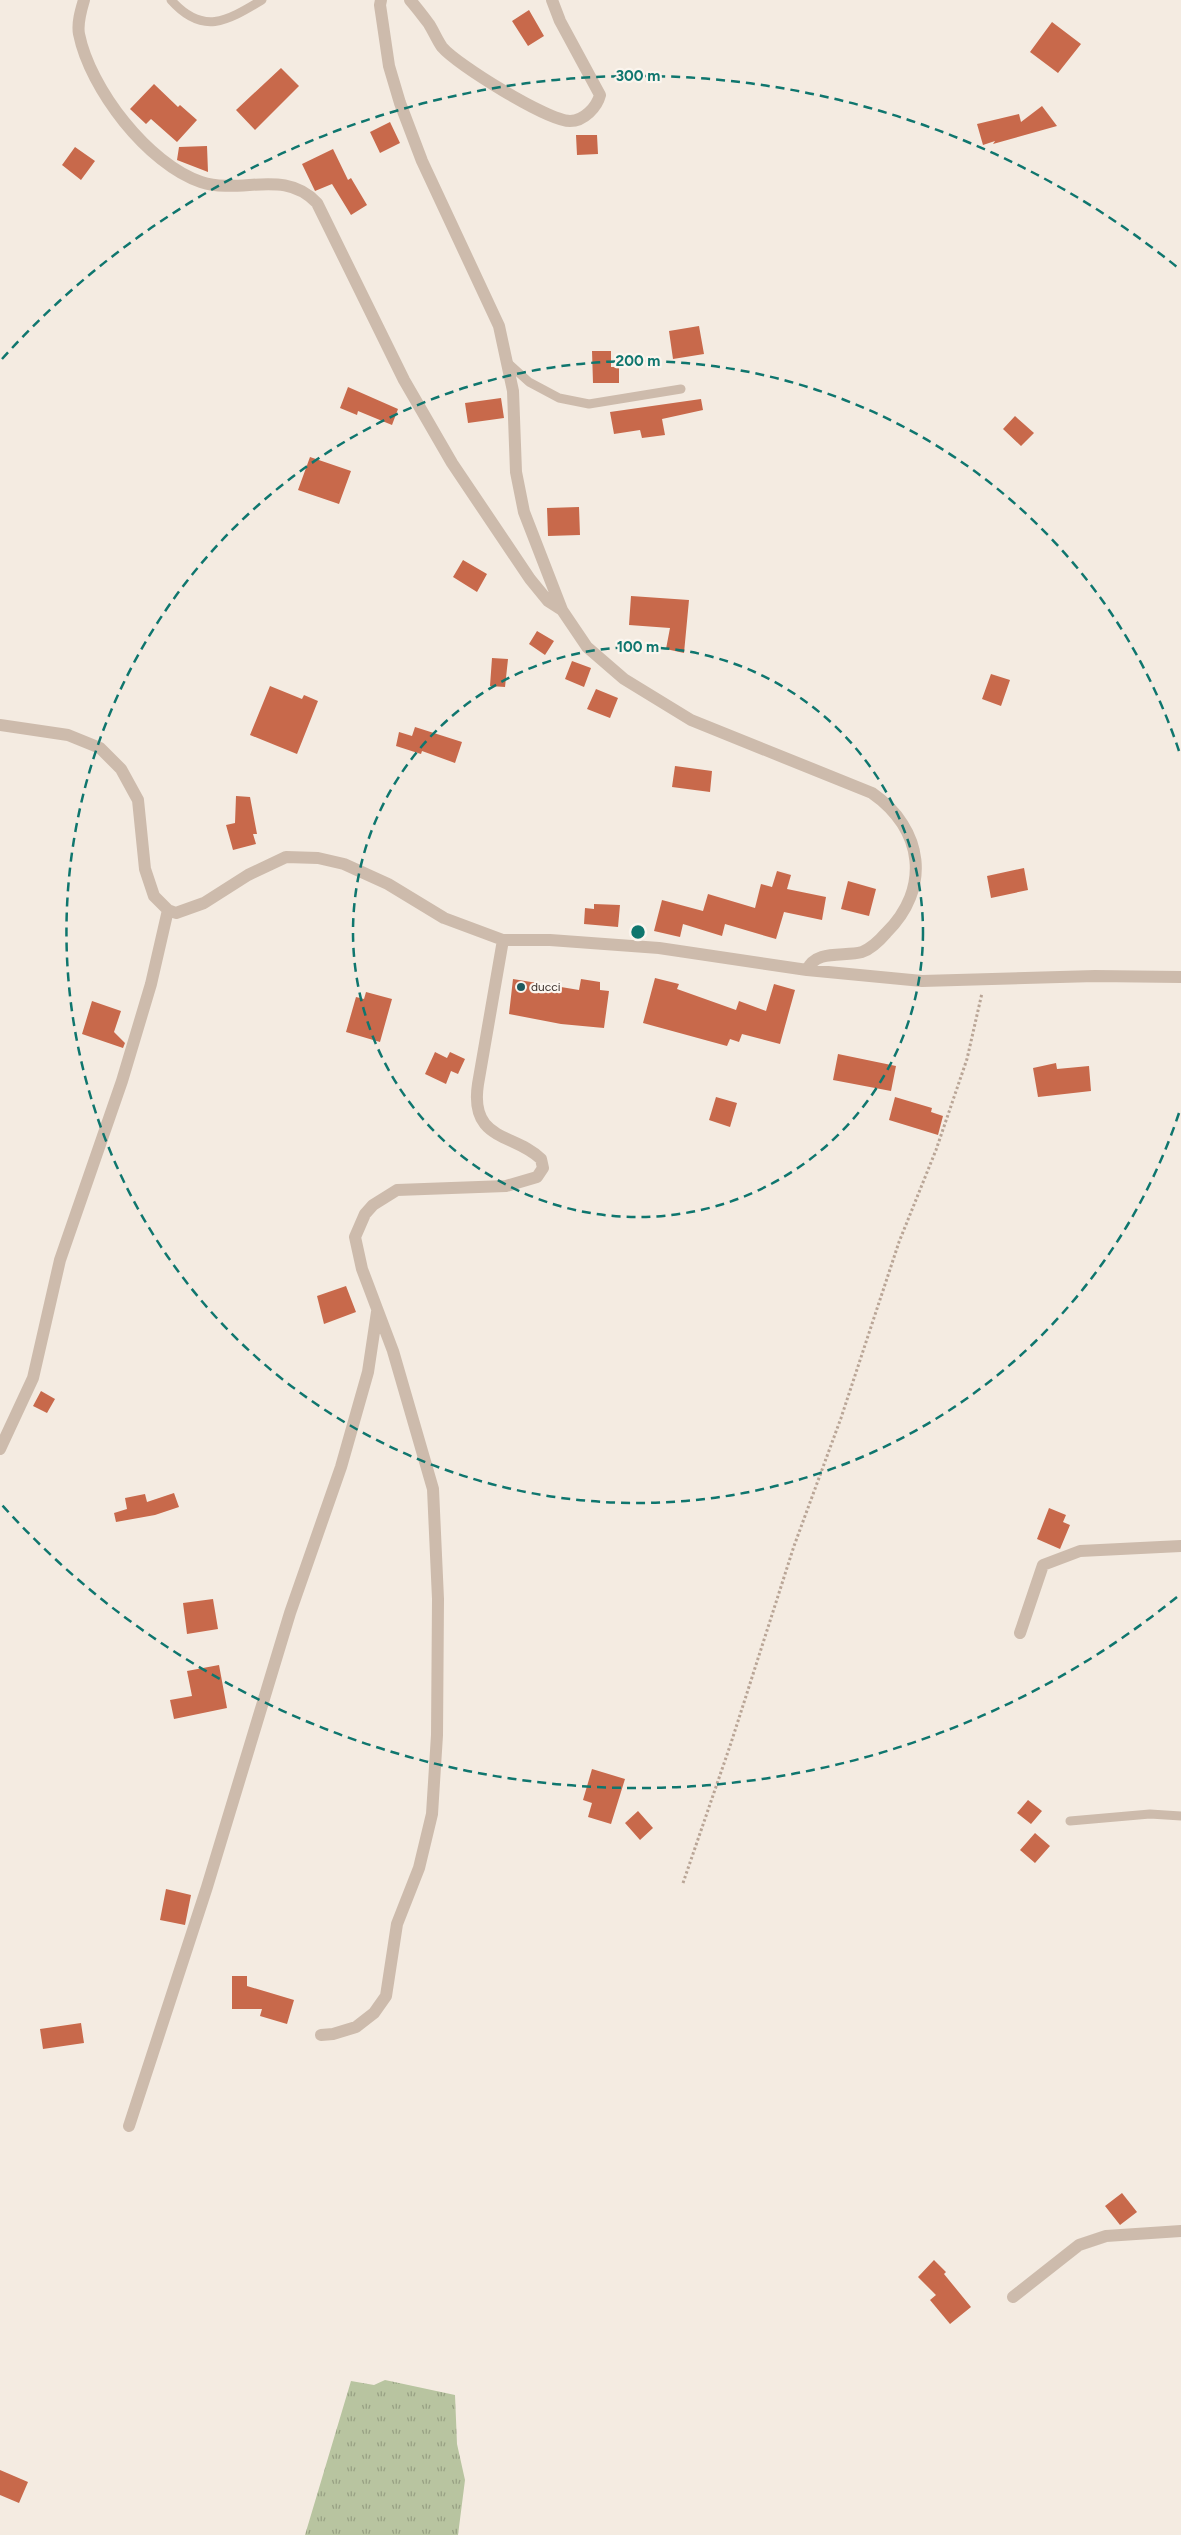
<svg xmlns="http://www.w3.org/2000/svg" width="1181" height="2535" font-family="Figtree,sans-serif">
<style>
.grass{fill:url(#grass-tufts)}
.building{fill:#c8694b}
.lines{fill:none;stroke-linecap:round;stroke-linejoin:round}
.path{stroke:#b9a596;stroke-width:3;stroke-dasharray:2.5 2.5;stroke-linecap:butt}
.lane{stroke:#cdbbac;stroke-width:9}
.street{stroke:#cdbbac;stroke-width:12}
.ring{fill:none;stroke:#0f766e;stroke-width:2.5;stroke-dasharray:9 6}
.poi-dot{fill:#1f5a5e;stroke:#fbf5ee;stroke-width:2}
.labels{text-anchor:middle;stroke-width:4.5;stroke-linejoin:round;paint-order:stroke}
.poi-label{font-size:12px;fill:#3b302b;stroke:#fbf5ee;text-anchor:start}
.centre{fill:#0f766e;stroke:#fbf5ee;stroke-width:2.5}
.ring-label{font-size:15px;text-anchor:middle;font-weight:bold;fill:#0f766e;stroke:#fbf5ee;stroke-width:4.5;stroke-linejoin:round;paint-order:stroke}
</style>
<defs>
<pattern id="grass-tufts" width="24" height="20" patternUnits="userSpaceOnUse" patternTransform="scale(1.25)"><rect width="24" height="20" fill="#b8c4a0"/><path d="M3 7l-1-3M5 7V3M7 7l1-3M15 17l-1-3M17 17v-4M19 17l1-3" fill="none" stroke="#97a083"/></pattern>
</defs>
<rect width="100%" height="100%" fill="#f4ebe1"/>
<path class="grass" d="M385,2380L455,2395L457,2444L465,2480L458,2535H305L351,2381L374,2385Z"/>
<path class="building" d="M529,10L544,36L528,46L512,21Z
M1052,22L1081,44L1058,73L1030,52Z
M281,68L299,86L255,130L236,110Z
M154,84L178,107L180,105L197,120L177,142L151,119L146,124L130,109Z
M1042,106L1057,126L993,144L995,141L983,145L977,124L1019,114L1021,122Z
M390,122L400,143L380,153L370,132Z
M576,135H597L598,154L577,155Z
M207,146L208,172L177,160L179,147Z
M75,147L95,161L81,180L62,165Z
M333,149L348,180L351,178L367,205L351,215L332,184L315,191L302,164Z
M699,326L704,354L673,359L669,331Z
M592,351H611V367H619V383H593Z
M348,387L398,409L392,425L358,411L357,415L340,408Z
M501,398L504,418L468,423L465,403Z
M701,399L703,410L662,419L665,435L642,438L640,430L614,434L610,412Z
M1015,416L1034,433L1021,446L1003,429Z
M310,457L351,471L339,504L298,490Z
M579,507L580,535L548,536L547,508Z
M463,560L487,574L477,592L453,577Z
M631,596L689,600L684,653L666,649L670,628L629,625Z
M537,631L554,641L545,655L529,644Z
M492,658L508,659L505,687L490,686Z
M572,661L591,668L584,687L565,679Z
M991,674L1010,680L1001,706L982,699Z
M270,686L302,699L304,695L318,701L297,754L250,735Z
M596,689L618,698L610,718L587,709Z
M415,727L462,742L455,763L422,751L421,754L396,746L399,732L412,736Z
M675,766L712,771L710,792L672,787Z
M236,796L250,797L257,834H253L256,844L233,850L226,825L235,823Z
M1024,868L1028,890L991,898L987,876Z
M777,871L791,875L787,889L826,897L822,920L784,912L776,939L725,924L722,936L683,924L680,937L654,931L662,900L703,911L708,894L755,908L761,884L772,887Z
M848,881L876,889L869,916L841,909Z
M594,904L620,905L618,927L584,924L585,908L594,909Z
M655,978L679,984L677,989L736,1010L739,1001L766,1011L774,984L795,990L780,1044L742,1034L739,1042L730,1039L727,1046L643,1023Z
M513,979L579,990L581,979L600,982V990L609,991L604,1028L561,1024L509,1014Z
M366,992L392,999L380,1042L346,1032L356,997L364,999Z
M92,1001L121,1011L114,1032L125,1043L123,1048L82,1034Z
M435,1052L447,1058L450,1052L465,1059L458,1074L451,1071L446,1084L425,1074Z
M838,1054L896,1066L891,1091L833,1080Z
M1056,1063L1057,1069L1089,1066L1091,1091L1038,1097L1033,1068Z
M716,1097L737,1103L730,1127L709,1120Z
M895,1097L932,1108L931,1112L943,1116L938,1135L889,1120Z
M346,1286L356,1312L324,1324L317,1296Z
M41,1391L55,1399L47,1413L33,1406Z
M174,1493L179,1507L155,1515L116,1522L114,1513L127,1509L125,1498L145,1494L147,1502Z
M1049,1508L1066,1515L1063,1522L1070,1525L1060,1549L1037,1539Z
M213,1599L218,1629L187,1634L183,1603Z
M219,1665L227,1708L174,1719L170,1700L192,1696L187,1671Z
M592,1769L625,1779L611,1824L588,1817L592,1803L583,1800Z
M1028,1800L1042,1811L1031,1824L1017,1813Z
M638,1811L653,1828L640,1840L625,1823Z
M1035,1833L1050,1846L1035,1863L1020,1850Z
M166,1889L191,1895L185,1925L160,1920Z
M232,1976H247V1986L294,2000L287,2024L260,2016L262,2009H232Z
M81,2023L84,2043L43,2049L40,2029Z
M1122,2193L1137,2212L1120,2225L1105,2206Z
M934,2260L946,2272L944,2274L971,2307L950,2324L930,2300L936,2295L918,2277Z
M0,2470L28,2482L19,2503L0,2495Z"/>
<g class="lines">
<path class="path" d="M683,1883L731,1743L794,1546L841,1418L899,1242L936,1150L967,1059L982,993"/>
<path class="lane" d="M171,0C203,36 227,21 262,0
M508,363L529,382L559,398L589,404L681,389
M1070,1821L1150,1814L1181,1816"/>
<path class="street" d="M84,0C81,10 77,23 79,34C90,89 148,164 201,182C242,195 284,168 317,203L404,380L452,463L530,579L548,601L562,610L587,647L624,679L691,720L872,793C924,829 931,889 886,933C880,940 870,949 862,952C844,957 816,949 807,970
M381,0L380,5L389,66L400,103L422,161L499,326L513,391L516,472L524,512L562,610
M410,0C417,8 423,16 429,24C434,32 437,40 442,47C457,65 548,121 570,121C584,121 597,107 600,95L560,21L552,0
M0,725L68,735L100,748L121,769L138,800L145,869L154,896L168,910L176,913L204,903L248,875L286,857L318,858L344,864L388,884L444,918L503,940H550L659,948L807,970L922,981L1095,976L1181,977
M0,1449L33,1378L60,1260L122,1081L151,984L168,910
M1020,1633L1043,1565L1080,1551L1181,1546
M321,2035L333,2034L356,2027L374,2013L386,1996L397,1924L419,1868L432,1814L437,1735L438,1599L433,1489L393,1351L362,1269L355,1237L365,1214L373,1205L397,1190L506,1186L537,1177L543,1168L541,1159C515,1133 469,1142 478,1084L503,940
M129,2126L207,1887L290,1613L341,1467L368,1372L377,1312
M1013,2297L1079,2245L1106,2236L1181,2231"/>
</g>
<g class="ring">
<circle cx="638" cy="932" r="285"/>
<path d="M1179 1113A571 571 0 1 1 1179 751"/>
<path d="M1177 1597A856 856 0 0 1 2 1505M2 359A856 856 0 0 1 1177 267"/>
</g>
<circle class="poi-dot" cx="521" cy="987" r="5"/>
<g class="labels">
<g class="poi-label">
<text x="531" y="991">ducci</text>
</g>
</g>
<circle cx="638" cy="932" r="8" class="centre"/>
<g class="ring-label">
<text x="638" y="81">300 m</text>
<text x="638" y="366">200 m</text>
<text x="638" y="652">100 m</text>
</g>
</svg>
